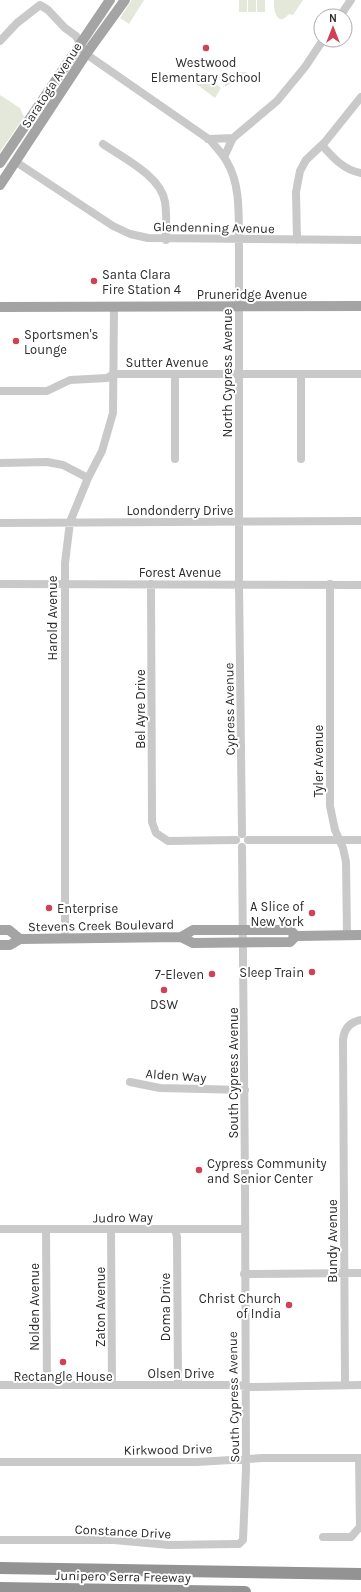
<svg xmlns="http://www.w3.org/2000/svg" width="361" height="1592" font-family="Karla,sans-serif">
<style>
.green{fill:#e3e8db}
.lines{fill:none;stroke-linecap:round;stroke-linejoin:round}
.minor{stroke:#c9c9c9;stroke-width:8}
.major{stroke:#a4a4a4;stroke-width:10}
.highway{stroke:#939393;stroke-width:12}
.poi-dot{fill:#d14156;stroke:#fff;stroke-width:1.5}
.labels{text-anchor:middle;stroke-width:4;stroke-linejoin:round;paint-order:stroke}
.poi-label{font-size:13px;fill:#2c2c2c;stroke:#fff;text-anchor:start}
.street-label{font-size:13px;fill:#2c2c2c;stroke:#fff}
</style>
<rect width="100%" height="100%" fill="#fff"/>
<path class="green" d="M132,0H144L129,24L120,18Z
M239,0H247V12H239Z
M248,0H256V12H248Z
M257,0H265V12H257Z
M274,0H303L293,15L289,14C277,28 273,10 274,0Z
M247,72L225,87L223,73Z
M195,73H210V80L221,88L215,98L195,83Z
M0,95L20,108L24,117L0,152Z"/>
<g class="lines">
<path class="minor" d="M340,16L351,0
M0,41L17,23L40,5L48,10L65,28L76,36L86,54L210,140C216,147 223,154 227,162C242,187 238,221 239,249V584L242,834
M208,139L233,138
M103,144C123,158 161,176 165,202C167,215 166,227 166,240
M322,145C333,158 344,170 361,173
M224,157L233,138L277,101L305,67L323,40
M16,162L113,226L130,234L148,238L361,240
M297,240L296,192L300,171L306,160L325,142L361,97
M175,374V459
M301,374V459
M0,391H47L70,380L107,378L114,374H361
M0,463L47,462L63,465L88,478
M0,523L361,521
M0,584L361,585
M151,584L152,822L156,833L168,841L236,840
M330,584V806L335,830L343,848L346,862L347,935
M248,840H361
M65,938V563L70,522L88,478L102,451L113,413L114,307
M130,1082L160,1088L245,1090
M0,1229H245
M46,1229L47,1384
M111,1229L112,1384
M175,1229L177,1237L178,1385
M244,1274L361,1273
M345,1384L343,1040C344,1029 350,1022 361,1020
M0,1385H237L255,1387L361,1385
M0,1462H197L263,1458H361
M323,1537H351L360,1527L359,1458
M0,1540H114L169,1545L235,1544H239L243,1540L246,1470L245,1178L242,847"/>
<path class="major" d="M0,163L110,0
M0,185L86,54L125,0
M0,307L361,306
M0,930H9L20,939
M181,937L193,930H290L296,936L361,935
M0,945H10L20,939L181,937L193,943L290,942L296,936"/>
<path class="highway" d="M0,1568L361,1574
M0,1588L245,1592"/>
</g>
<g class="poi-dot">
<circle cx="206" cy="48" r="4"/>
<circle cx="94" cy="281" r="4"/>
<circle cx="16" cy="341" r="4"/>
<circle cx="49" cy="908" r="4"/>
<circle cx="312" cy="913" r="4"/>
<circle cx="312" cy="972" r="4"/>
<circle cx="212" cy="974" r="4"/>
<circle cx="164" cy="990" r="4"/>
<circle cx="199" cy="1170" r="4"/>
<circle cx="289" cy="1305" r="4"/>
<circle cx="63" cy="1362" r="4"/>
</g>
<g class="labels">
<g class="poi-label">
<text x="206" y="67" text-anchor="middle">Westwood<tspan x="206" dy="15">Elementary School</tspan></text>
<text x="102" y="279">Santa Clara<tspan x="102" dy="15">Fire Station 4</tspan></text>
<text x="24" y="339">Sportsmen's<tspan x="24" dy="15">Lounge</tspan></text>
<text x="304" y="911" text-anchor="end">A Slice of<tspan x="304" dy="15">New York</tspan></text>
<text x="57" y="913">Enterprise</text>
<text x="304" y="977" text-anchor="end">Sleep Train</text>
<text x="204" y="979" text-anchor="end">7-Eleven</text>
<text x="164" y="1009" text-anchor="middle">DSW</text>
<text x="207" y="1168">Cypress Community<tspan x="207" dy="15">and Senior Center</tspan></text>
<text x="281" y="1303" text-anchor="end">Christ Church<tspan x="281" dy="15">of India</tspan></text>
<text x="63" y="1381" text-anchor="middle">Rectangle House</text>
</g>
<g class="street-label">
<text transform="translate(51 85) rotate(-57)" y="5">Saratoga Avenue</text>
<text transform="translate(214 227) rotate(1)" y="5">Glendenning Avenue</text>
<text x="252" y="299">Pruneridge Avenue</text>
<text x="167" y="367">Sutter Avenue</text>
<text transform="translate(227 373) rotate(-90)" y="5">North Cypress Avenue</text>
<text x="180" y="515">Londonderry Drive</text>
<text x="180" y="577">Forest Avenue</text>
<text transform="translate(52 618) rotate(-90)" y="5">Harold Avenue</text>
<text transform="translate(140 709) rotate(-90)" y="5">Bel Ayre Drive</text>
<text transform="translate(229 709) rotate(-91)" y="5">Cypress Avenue</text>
<text transform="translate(318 761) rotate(-90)" y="5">Tyler Avenue</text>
<text transform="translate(101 925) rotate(-1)" y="5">Stevens Creek Boulevard</text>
<text transform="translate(233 1073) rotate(-90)" y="5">South Cypress Avenue</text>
<text transform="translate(176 1075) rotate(4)" y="5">Alden Way</text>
<text transform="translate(123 1217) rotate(-1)" y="5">Judro Way</text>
<text transform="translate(332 1241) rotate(-90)" y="5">Bundy Avenue</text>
<text transform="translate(34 1307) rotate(-90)" y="5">Nolden Avenue</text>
<text transform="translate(100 1307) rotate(-90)" y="5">Zaton Avenue</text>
<text transform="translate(165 1307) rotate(-90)" y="5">Doma Drive</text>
<text x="181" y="1378">Olsen Drive</text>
<text transform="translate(233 1397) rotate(-91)" y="5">South Cypress Avenue</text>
<text transform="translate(168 1449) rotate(-1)" y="5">Kirkwood Drive</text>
<text transform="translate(123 1531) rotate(3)" y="5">Constance Drive</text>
<text transform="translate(123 1576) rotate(1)" y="5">Junipero Serra Freeway</text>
</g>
</g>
<g transform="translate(333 28)"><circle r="19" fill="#ffffff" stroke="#ababab"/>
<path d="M0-3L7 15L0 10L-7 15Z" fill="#d14156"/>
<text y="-6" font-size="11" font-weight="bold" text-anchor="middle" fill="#2c2c2c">N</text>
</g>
</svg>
